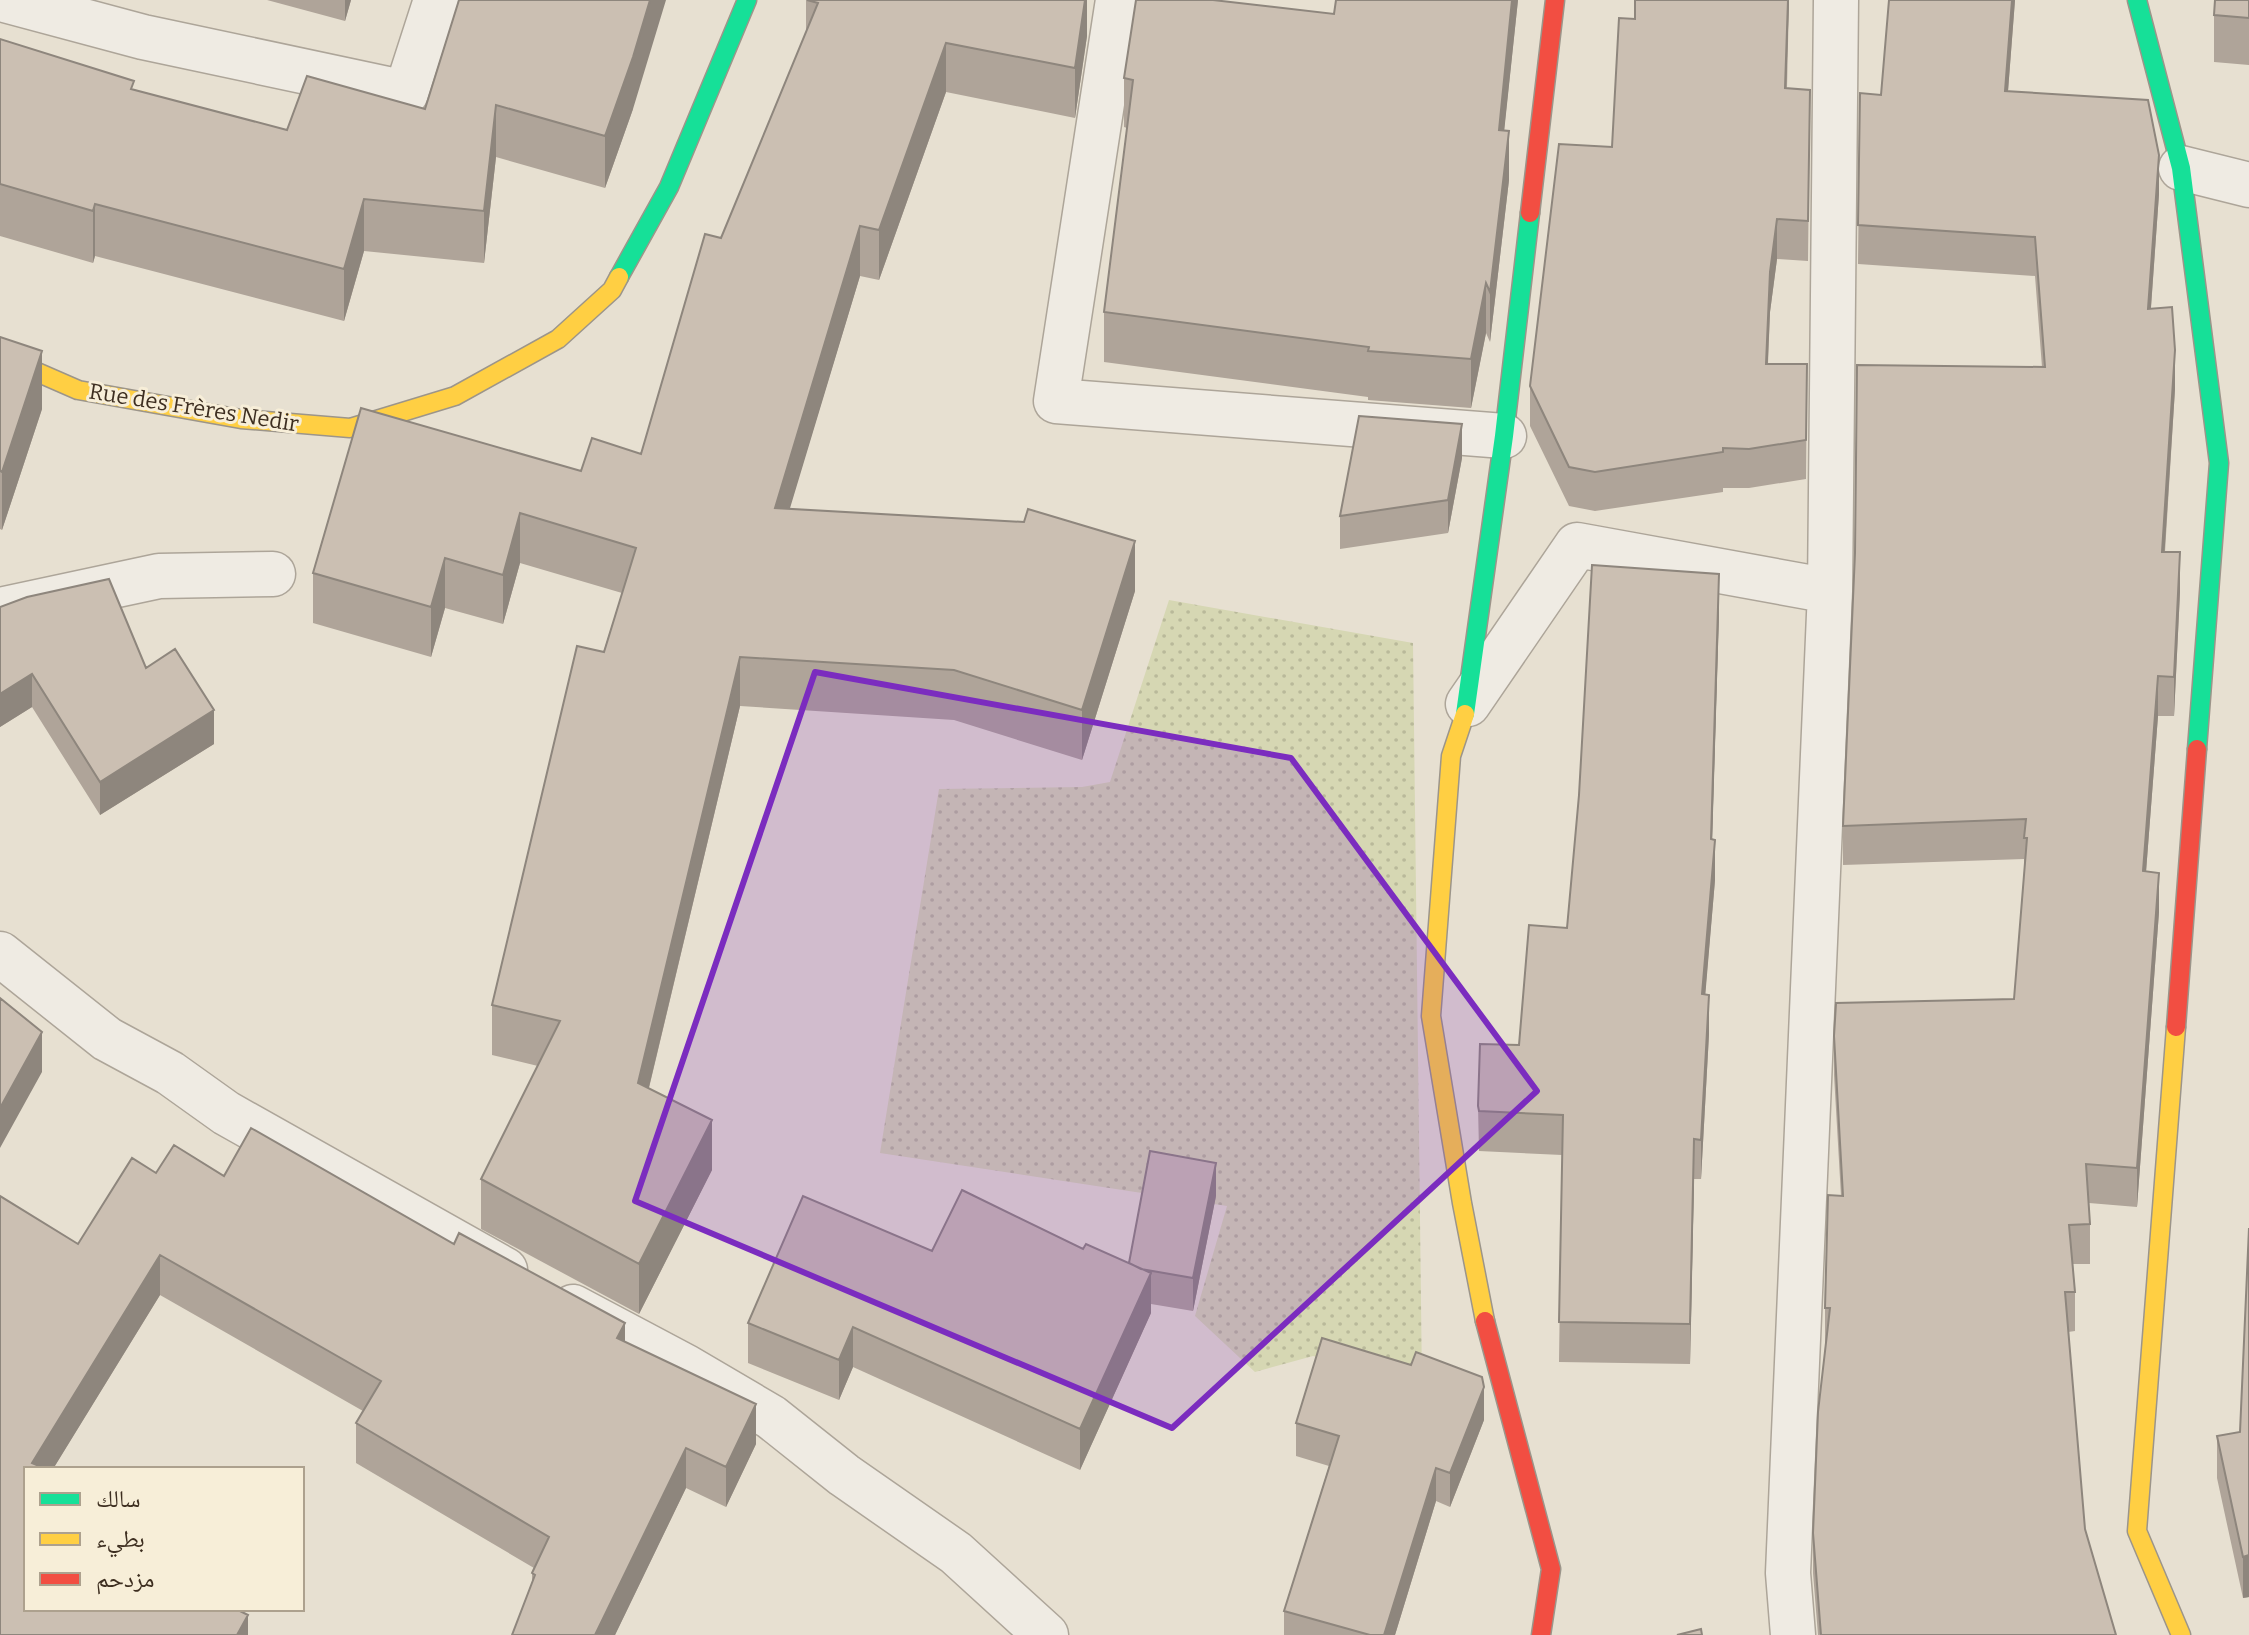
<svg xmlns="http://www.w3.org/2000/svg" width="2249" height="1635" font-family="Bitter,'Noto Naskh Arabic',serif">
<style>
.grass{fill:url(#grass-dots)}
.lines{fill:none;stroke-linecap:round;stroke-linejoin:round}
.street-casing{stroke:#ada599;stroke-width:47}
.fast-casing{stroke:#9c958a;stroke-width:21}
.slow-casing{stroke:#9c958a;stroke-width:21}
.jam-casing{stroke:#9c958a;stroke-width:21}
.street{stroke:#efebe3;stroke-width:44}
.fast{stroke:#16e098;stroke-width:18}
.slow{stroke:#ffcf43;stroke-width:18}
.jam{stroke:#f24e42;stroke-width:18}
.wall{fill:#afa499}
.shaded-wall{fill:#8e867d}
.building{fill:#cbbfb2;stroke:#8e867d;stroke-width:2}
.marked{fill:#7b2cbf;fill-opacity:0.2;stroke:#7b2cbf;stroke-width:6;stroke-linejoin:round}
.labels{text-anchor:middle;stroke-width:6;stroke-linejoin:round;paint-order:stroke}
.street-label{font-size:22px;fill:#3d2e20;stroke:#f7eed8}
</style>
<defs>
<pattern id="grass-dots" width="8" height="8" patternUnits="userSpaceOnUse" patternTransform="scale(2)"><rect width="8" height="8" fill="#d6d7b3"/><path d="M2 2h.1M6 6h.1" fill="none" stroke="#b9b99a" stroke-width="1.8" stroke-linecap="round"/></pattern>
</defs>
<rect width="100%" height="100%" fill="#e7e0d1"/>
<path class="grass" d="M1169,600L1413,643L1422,1383L1313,1356L1255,1372L1195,1316L1227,1206L880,1153L939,789L1082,787L1110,782Z"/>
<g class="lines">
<g class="street-casing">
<path id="street" d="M5,0L143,37L406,93L436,0
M1118,0L1056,401L1504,436
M2181,168L2249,185
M0,610L159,576L273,574
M1468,704L1577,545L1830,591
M0,954L107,1039L170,1073L226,1113L505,1270
M573,1307L686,1367L771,1417L844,1475L956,1553L1046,1635
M1793,1635L1788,1573L1830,591L1836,0"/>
</g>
<g class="fast-casing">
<path id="fast" d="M2137,0L2181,168L2219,463L2197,749
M619,277L669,187L747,0
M1465,714L1504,436L1530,213"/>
</g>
<g class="slow-casing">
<path id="slow" d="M0,356L78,390L241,419L350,428L455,396L558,339L612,290L619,277
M1465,714L1451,756L1431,1016L1462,1203L1485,1321
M2176,1027L2137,1531L2181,1635"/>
</g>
<g class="jam-casing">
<path id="jam" d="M1530,213L1555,0
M2176,1027L2197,749
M1485,1321L1551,1569L1541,1635"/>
</g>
<use href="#street" class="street"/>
<use href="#fast" class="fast"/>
<use href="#slow" class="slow"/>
<use href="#jam" class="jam"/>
</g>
<path class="wall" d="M267,0H351L345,21Z
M459,0L633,109L605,188L496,157L484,263L364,251L344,321L95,256L93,263L0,236V39L134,90L287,130L425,109Z
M806,0H1087V36L1075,118L946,92L879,280L860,276L789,509L1135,591L1082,760L954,720L740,706L649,1088L712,1170L639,1314L481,1229V1179L538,1066L492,1055V1005L622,593L520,563L503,624L445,608L431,657L313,623V573L581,471L641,454L806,32Z
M1336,0H1518L1504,130L1509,180L1490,342L1486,333L1471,408L1368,400V397L1104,362V312L1127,128L1124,127V78L1334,14Z
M1635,0H1789L1787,88L1810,90L1808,261L1777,259L1770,312L1768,364H1807L1806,479L1749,488H1723V492L1595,511L1569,506L1530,426V386L1612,147L1635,19Z
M1889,0H2015L2008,91L2159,194L2151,308L2175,389L2165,552L2180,592L2174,716H2158L2146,872L2159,912L2137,1207L2089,1203L2090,1224V1264H2073L2075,1292V1331L2068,1332L2085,1529L2116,1635H1818L1813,1573V1533L1825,1347V1308L1841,1196L1834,1075V1036L2014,999L2024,872V859L1843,865V826L2042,367L2035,276L1858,264L1860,93L1881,95Z
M2249,0V65L2214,62V15Z
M0,337L42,409L2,530L0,529Z
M1462,458L1448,533L1340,549V516Z
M0,607L146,668L214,744L100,815L32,707L0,727Z
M1719,614L1712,840L1715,880L1705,994L1709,1034L1701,1179H1694L1690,1364L1559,1362L1562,1155L1479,1151L1478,1106L1519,1045Z
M251,1128L454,1244L459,1233L625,1323V1342L756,1404V1444L726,1507L686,1488L615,1635H512L532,1582V1573L534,1568L356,1463V1423L363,1411L160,1295L53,1469H26V1609H236L248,1615V1635H0V1196L78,1244L132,1158L156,1173L174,1145L224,1176Z
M1216,1196L1193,1311L1151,1304V1313L1080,1470L853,1367L839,1400L748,1363V1323L932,1251L1083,1249L1129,1263Z
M2249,1228V1597L2243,1598L2217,1478V1436L2240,1432Z
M1484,1420L1450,1507L1436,1501L1395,1635H1284V1611L1329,1466L1296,1456V1423Z"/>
<path class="shaded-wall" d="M345,0H351L345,21Z
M650,0H666L633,109L605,188V136Z
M1085,0H1087V36L1075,118V68Z
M1512,0H1518L1499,180V130Z
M1788,0H1789L1785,128V88Z
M2012,0H2015L2005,130V91Z
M946,43V92L879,280V230Z
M496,105V157L484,263V211Z
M1509,131V180L1490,342V292Z
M2159,155V194L2148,348V309Z
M364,199V251L344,321V269Z
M95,204V256L93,263V211Z
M1777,219V259L1770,312L1766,403V364L1770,272Z
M860,226V276L775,558V508Z
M1486,283V333L1471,408V359Z
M2175,350V389L2162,591V552Z
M42,351V409L2,530V472Z
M1462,424V458L1448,533V500Z
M520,513V563L503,624V575Z
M1135,541V591L1082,760V710Z
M2180,552V592L2174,716V677Z
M445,558V608L431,657V607Z
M1719,574V614L1711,879V839Z
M740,657V706L638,1133V1083Z
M32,674V707L0,727V694Z
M2158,676V716L2143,911V871Z
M214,710V744L100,815V782Z
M1715,840V880L1702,1034V994Z
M2159,873V912L2137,1207V1168Z
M1709,995V1034L1701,1179V1140Z
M42,1032V1072L0,1148V1108Z
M712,1120V1170L639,1314V1264Z
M1694,1139V1179L1690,1364V1324Z
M1216,1163V1196L1193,1311V1278Z
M160,1255V1295L53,1469H32V1463Z
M1151,1273V1313L1080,1470V1429Z
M625,1323V1363L617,1338Z
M853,1327V1367L839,1400V1360Z
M1484,1387V1420L1450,1507V1473Z
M756,1404V1444L726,1507V1467Z
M686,1448V1488L615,1635H595Z
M1436,1468V1501L1395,1635H1384Z
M2249,1555V1597L2243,1598V1557Z
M248,1615V1635H237Z"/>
<path class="building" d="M459,0H650L633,57L605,136L496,105L484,211L364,199L344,269L95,204L93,211L0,184V39L134,81L131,89L287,130L307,76L425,109Z
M807,0H1085L1075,68L946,43L879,230L860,226L775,508L1024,522L1028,509L1135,541L1082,710L954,670L740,657L638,1083L712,1120L639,1264L481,1179L560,1021L492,1005L577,646L604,652L636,548L520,513L503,575L445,558L431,607L313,573L361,408L581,471L592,438L641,454L705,234L721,238L818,3Z
M1136,0H1213L1334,14L1336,0H1512L1499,130L1509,131L1490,292L1486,283L1471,359L1368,351L1369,347L1104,312L1133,80L1124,78Z
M1635,0H1788L1785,88L1810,90L1808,221L1777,219L1770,272L1766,364H1807L1806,440L1749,449L1723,448V452L1595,472L1569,467L1530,386L1559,144L1612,147L1619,18L1635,19Z
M1889,0H2012L2005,91L2148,100L2159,155L2148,309L2172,307L2175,350L2162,552H2180L2174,677L2158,676L2143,871L2159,873L2137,1168L2086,1164L2090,1224L2069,1225L2075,1292H2065L2085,1529L2116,1635H1821L1813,1533L1818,1412L1830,1308H1825L1828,1195L1843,1196L1834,1036L1836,1003L2014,999L2027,838H2024L2026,819L1843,826L1855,553L1857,365L2045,367L2035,237L1858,225L1860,93L1881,95Z
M2215,0H2249V18L2214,15Z
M0,337L42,351L2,472L0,471Z
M1359,416L1462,424L1448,500L1340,516Z
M1592,565L1719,574L1711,839L1715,840L1702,994L1709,995L1701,1140L1694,1139L1690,1324L1559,1322L1563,1115L1479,1111L1478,1106L1480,1044L1519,1045L1529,925L1567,928L1579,795Z
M109,579L146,668L175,649L214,710L100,782L32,674L0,694V607L27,597Z
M0,998L42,1032L0,1108Z
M251,1128L454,1244L459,1233L625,1323L617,1338L756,1404L726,1467L686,1448L595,1635H512L535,1575L532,1573L549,1537L356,1423L381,1381L160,1255L32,1463L46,1469H26V1609H236L248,1615L237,1635H0V1196L78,1244L132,1158L156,1173L174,1145L224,1176Z
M1150,1151L1216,1163L1193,1278L1141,1269L1129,1263Z
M962,1190L1083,1249L1086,1244L1151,1273L1080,1429L853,1327L839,1360L748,1323L803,1196L932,1251Z
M2249,1228V1555L2243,1557L2217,1436L2240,1432Z
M1322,1338L1411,1365L1416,1352L1482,1377L1484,1387L1450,1473L1436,1468L1384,1635H1370L1284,1611L1339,1436L1296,1423Z
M1701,1629L1702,1635H1677Z"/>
<path class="marked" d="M815,672L1291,758L1537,1091L1172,1428L635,1201Z"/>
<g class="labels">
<g class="street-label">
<text transform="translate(194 407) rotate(9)" y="8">Rue des Frères Nedir</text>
</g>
</g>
<rect x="24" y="1467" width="280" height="144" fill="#f7eed8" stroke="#ada18e" stroke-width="2"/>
<rect x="40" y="1493" width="40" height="12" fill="#16e098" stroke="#ada18e" stroke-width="2"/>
<text x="96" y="1507" font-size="24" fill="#3d2e20">سالك</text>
<rect x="40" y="1533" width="40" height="12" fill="#ffcf43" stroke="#ada18e" stroke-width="2"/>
<text x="96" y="1547" font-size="24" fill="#3d2e20">بطيء</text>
<rect x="40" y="1573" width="40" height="12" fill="#f24e42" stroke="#ada18e" stroke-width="2"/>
<text x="96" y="1587" font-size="24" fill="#3d2e20">مزدحم</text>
</svg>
